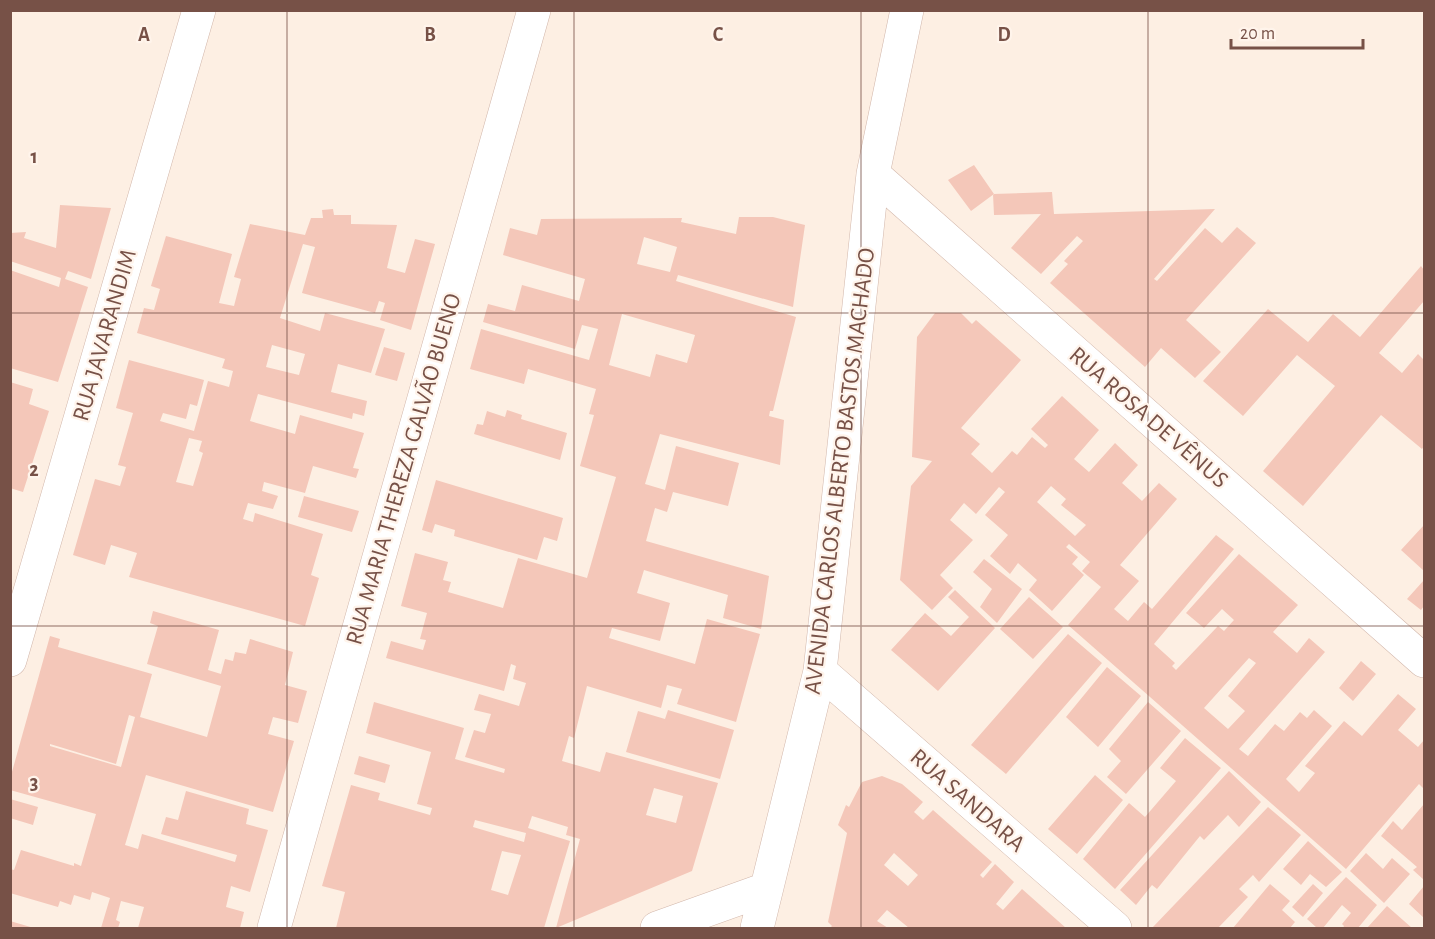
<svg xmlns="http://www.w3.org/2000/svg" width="1435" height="939" font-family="'Alegreya Sans',sans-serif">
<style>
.building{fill:#f4c7b9;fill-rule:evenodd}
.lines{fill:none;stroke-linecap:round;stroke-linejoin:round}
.minor-casing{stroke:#d2b7ab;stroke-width:34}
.minor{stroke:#fff;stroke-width:33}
.grid{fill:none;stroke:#775147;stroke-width:1.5;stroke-opacity:0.55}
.labels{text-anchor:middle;stroke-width:4.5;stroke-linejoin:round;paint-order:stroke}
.street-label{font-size:24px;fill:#775147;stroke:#fff4eb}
.grid-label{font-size:20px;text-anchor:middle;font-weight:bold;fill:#775147;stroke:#fff4eb;stroke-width:4.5;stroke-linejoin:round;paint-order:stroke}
</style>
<rect width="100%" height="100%" fill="#fdefe3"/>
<path class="building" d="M974,165L994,194L971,211L948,180Z
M1052,192L1054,214L1215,209L1154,279L1157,281L1205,228L1222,243L1237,227L1256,243L1186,320L1221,352L1195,378L1161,348L1145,367L1050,283L1068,264L1064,261L1083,241L1077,236L1041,274L1011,248L1041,214L994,215L993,194Z
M60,205L111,208L91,279L68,271L65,279L88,287L58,382L10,368V270L59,287L61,278L10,261V233L26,232L24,238L56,248Z
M333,209L334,215H351V224L397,225L387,268L405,273L415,239L435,244L411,330L380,320L385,303L379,301L375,313L302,293L315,247L303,244L280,318L320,331L325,313L385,329L371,373L338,364L331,392L367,401L364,416L353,413L352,419L258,394L250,421L295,434L300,415L364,433L353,468L359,469L356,478L313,466L305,493L264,482L262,491L278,496L273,509L248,503L243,519L253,522L255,513L323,534L311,575L319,578L305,626L129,577L137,553L111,545L105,565L73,555L95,479L120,486L126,467L118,465L133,413L116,408L129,360L204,380L197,406L190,404L186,419L163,413L160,421L194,431L208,381L229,387L233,371L222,368L225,359L137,333L144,308L154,310L160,289L151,286L166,236L232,254L219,303L234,306L241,279L234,277L250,224L305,235L311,218H323L322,210ZM272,345L305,354L299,375L266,367ZM189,438L202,441L199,451L203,453L193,486L176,482Z
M739,217H773L805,225L793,307L678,275L676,281L796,317L773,411H770L769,416L784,420L780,465L660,434L645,484L665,490L676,446L739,463L728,506L673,492L667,512L655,508L646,541L769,576L761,629L723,618L728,595L644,570L637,593L670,603L660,641L612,628L609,638L695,664L707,619L760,634L736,722L677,704L682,689L667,685L661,708L587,686L574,738L569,736L562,761L600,772L606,752L718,783L692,871L556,928L580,839L566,835L568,827L532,816L528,828L570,841L544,928H336L345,892L322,886L351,785L380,793L378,800L430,815L432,808L417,804L431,752L366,733L374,702L464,728L455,759L504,773L505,769L465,757L474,730L485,733L491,714L474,710L479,694L519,706L526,683L513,679L516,666L511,664L504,691L386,658L391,641L423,650L426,640L420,639L427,613L401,606L415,553L448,562L443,580L451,582L448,592L503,608L518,558L587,578L616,477L580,466L594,415L589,414L596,389L528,369L524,384L470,369L481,329L589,360L598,329L582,325L575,349L483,322L488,304L515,311L522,285L579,301L585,279L503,255L510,228L537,235L541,219L682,218L681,222L736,234ZM644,237L677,247L670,272L637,264ZM622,314L695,335L687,363L656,354L650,377L609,365ZM654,788L683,796L676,823L646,815ZM475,820L526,833L524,842L473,827ZM502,851L521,855L508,895L491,890Z
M1421,266L1424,270V301L1379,353L1402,373L1418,354L1424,360V446L1422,449L1381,415L1303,506L1263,471L1335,386L1297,355L1243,416L1203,381L1268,309L1308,342L1333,314L1360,337Z
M935,313H961L972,324L976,320L1021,360L961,428L980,444L971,454L992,473L1012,451L1017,455L1032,437L1045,448L1048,445L1031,429L1062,396L1099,430L1074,459L1089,472L1115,443L1138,465L1122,483L1142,501L1159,483L1177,499L1120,565L1139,581L1114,609L1128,621L1144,602L1152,609L1216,535L1234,549L1154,644L1175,663L1172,666L1176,670L1218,626L1224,631L1234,620L1222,609L1204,628L1186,613L1239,554L1298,605L1273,632L1297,653L1309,638L1325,652L1239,749L1248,756L1275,724L1284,731L1300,712L1307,718L1314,710L1332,726L1286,779L1299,792L1315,773L1305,766L1344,721L1362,736L1398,694L1416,709L1398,730L1418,747L1424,740V789L1419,784L1346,869L1068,625L1101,587L1082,571L1090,562L1069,544L1066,547L1078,557L1072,564L1084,575L1052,611L1029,590L1037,580L1018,563L1010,574L990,556L1008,535L985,515L1005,492L999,487L976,514L964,503L950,520L973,540L940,575L953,588L932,610L900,580L911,486L932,461L912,457L917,337ZM1051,486L1066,499L1061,505L1086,525L1075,536L1037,502ZM1249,658L1256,663L1228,696L1245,711L1228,729L1204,708Z
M384,347L405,353L397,381L375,375Z
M10,382L33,389L29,404L49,411L23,492L10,488Z
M507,410L522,415L521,419L567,433L560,460L474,434L477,424L483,425L487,411L505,417Z
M436,480L563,518L557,541L544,537L537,560L454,536L455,530L435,524L432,533L422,530Z
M304,496L359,511L352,532L298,517Z
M1424,525V571L1401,550Z
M984,559L1022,589L997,623L980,607L992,589L973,572Z
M1424,580V606L1421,610L1407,599Z
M955,590L995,628L938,691L891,650L925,613L951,636L969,617L948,597Z
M1029,597L1063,627L1033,659L1000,629Z
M153,611L219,630L208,670L221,674L225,659L233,661L235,652L246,654L250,639L293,652L285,685L307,691L298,723L273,717L268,734L294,741L273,812L146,775L125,845L138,849L142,834L235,862L237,855L161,834L166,817L178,820L186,791L249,809L246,824L268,830L250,892L231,886L226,907L244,912L240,928H138L144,907L121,901L116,920L120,922L118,928H101L110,898L92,892L90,900L74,895L71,905L60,901L58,907L10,893V869L14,870L21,850L74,866V863L81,866L96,814L10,790V779L50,636L60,639L58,647L152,674L140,717L207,737L221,686L147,664L158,626L150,623ZM129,715L135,717L121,767L50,746V744L116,764Z
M1068,634L1102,663L1006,774L971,745Z
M1361,661L1376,674L1353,701L1339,688Z
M1107,667L1141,696L1098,747L1066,717Z
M1148,702L1181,731L1126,794L1107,777L1121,761L1109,749Z
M668,710L734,730L720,779L626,752L638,711L665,719Z
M1185,738L1221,768L1115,889L1083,859L1129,803L1145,817L1176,781L1160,768Z
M359,756L390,765L385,783L354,774Z
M1229,771L1261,802L1239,827L1228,815L1204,840L1200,836L1157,889L1152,885L1136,905L1120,890Z
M1095,775L1123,800L1077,854L1048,829Z
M882,776L902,784L923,802L914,812L923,820L933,810L992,862L980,875L983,878L995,864L1014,882L996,904L1003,910L1022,889L1066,928H909L887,910L877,921L888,928H830L832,926L828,922L847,833L838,825L846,805L849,807L862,782ZM894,853L918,875L908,886L884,865Z
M10,799L38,807L33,825L10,818Z
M1424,804V880L1413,870L1417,867L1381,836L1393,821L1402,830Z
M1268,807L1301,835L1259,882L1253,875L1239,889L1248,897L1218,928H1152Z
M1308,841L1342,872L1326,887L1310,874L1301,885L1283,869Z
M1366,853L1383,869L1392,858L1410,874L1384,903L1350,871Z
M1346,877L1377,905L1358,928H1343L1344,926L1342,924L1351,913L1342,905L1323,928H1317L1307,919Z
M1270,884L1290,901L1282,910L1295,922L1290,928H1233Z
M1313,884L1323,893L1303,917L1292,907Z
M1424,886V918L1409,904Z
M1387,906L1412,928H1367Z
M10,921L34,928H10Z"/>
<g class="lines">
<g class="minor-casing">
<path id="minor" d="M873,174L1424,661
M10,660L199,10
M820,671L1115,928
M274,928L534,10
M657,928L766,889
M757,928L820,671L873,174L907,10"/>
</g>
<use href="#minor" class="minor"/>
</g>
<path class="grid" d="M287,10V928M574,10V928M861,10V928M1148,10V928M10,313H1424M10,626H1424"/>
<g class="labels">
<g class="street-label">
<text transform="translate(104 335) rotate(-74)" y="8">RUA JAVARANDIM</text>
<text transform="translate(1149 417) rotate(41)" y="8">RUA ROSA DE VÊNUS</text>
<text transform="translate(403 469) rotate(-74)" y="8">RUA MARIA THEREZA GALVÃO BUENO</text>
<text transform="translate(839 471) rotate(-83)" y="8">AVENIDA CARLOS ALBERTO BASTOS MACHADO</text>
<text transform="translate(968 800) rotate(41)" y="8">RUA SANDARA</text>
</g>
</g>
<g class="grid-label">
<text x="144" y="41">A</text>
<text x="430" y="41">B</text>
<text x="718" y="41">C</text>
<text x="1004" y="41">D</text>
<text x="34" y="163">1</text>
<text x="34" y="476">2</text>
<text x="34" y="789">3</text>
</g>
<rect width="1435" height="939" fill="none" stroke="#775147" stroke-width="24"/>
<path d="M1231 39v9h132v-9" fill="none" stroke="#775147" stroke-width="3"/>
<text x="1240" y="39" font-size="18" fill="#775147" stroke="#fff4eb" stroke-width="4.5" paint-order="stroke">20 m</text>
</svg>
